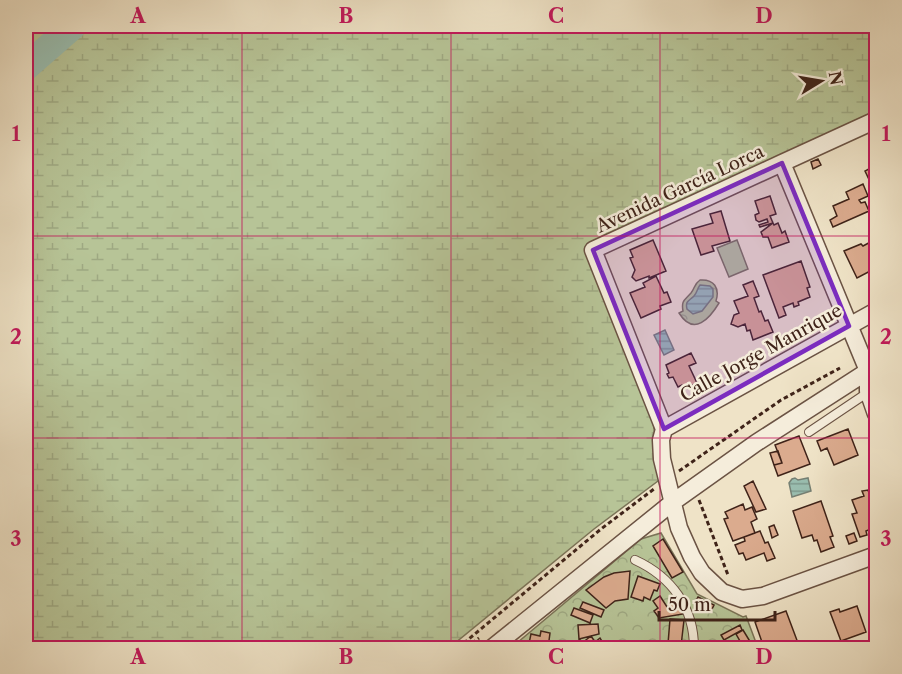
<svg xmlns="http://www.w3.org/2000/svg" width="902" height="674" font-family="'Libre Caslon Text',serif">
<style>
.wetland{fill:url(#wetland-marsh);stroke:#7b7458;stroke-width:1.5}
.park{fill:url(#park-crowns);stroke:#7b7458;stroke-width:1.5}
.pitch{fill:#b7c497;stroke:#7b7458;stroke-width:1.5}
.water{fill:url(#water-rules);stroke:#768074;stroke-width:1.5}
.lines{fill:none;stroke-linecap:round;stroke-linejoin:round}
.river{stroke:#9abeb0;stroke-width:27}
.building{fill:#dbab8e;stroke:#3f2319;stroke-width:1.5}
.lane-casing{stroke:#6b5344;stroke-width:10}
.street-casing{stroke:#6b5344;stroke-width:19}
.path{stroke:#3f2319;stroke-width:3;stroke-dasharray:4.5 3;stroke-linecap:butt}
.lane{stroke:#f5eddb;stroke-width:8}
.street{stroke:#f5eddb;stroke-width:16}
.marked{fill:#7b2cbf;fill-opacity:0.2;stroke:#7b2cbf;stroke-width:4.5;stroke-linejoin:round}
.grid{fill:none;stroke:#c2185b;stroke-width:1.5;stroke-opacity:0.55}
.labels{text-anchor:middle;stroke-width:5;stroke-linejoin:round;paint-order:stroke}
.street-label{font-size:18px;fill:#3f2319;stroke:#f5eddb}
.neatline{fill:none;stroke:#c2185b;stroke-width:2}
.grid-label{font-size:20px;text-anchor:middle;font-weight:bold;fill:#c2185b}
</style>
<defs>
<pattern id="wetland-marsh" width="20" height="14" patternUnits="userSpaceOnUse" patternTransform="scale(1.5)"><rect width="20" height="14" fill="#b7c497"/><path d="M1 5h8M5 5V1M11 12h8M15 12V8" fill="none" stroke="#9ea882"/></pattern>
<pattern id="park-crowns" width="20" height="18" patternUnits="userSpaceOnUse" patternTransform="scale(1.5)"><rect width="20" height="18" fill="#b7c497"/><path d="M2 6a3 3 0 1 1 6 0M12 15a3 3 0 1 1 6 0" fill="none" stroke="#9ea882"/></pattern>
<pattern id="water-rules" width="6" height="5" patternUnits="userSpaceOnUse" patternTransform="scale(1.5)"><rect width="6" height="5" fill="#9abeb0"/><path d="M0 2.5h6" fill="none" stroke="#7f9a8e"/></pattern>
</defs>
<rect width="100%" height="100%" fill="#efe3c7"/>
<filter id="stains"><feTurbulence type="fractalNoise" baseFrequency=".00333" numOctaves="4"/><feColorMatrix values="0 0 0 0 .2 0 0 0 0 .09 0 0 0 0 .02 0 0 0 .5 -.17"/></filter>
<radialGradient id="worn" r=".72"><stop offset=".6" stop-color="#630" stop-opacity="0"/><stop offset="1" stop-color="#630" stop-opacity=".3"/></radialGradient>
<path class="wetland" d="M26,26H876V111L586,246L652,416L662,478L594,529L449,648H26Z"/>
<path class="park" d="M700,280C714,279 720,288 716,301L719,303C710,318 694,337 679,313L683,311C681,300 685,300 691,293C695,288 694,284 700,280Z
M661,533L697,594L743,617L746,616L758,648H511L641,539Z"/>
<path class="pitch" d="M737,240L748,269L729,277L717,248Z"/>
<path class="water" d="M700,285L710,286L713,289V297L702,311L693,314L687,309C685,301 689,301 694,296C697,293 697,289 700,285Z
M665,330L674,350L664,355L654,335Z
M795,478L798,480L808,478L811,491L792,497L789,483L792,479Z"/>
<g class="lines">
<path class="river" d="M26,67L73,26"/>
</g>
<path class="building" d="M818,159L821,165L813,169L811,162Z
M876,165V186L873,188L865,171Z
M863,184L868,196L859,200L861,203L865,202L869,211L833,227L830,220L837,216L833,206L849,199L846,192Z
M770,196L776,214L770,216L773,223L760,227L759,225L768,222L767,219L759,222L756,220L755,215L759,213L755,201Z
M721,211L730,241L712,246L714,251L701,255L692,229L713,223L710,214Z
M773,223L774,225L778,223L782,233L785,231L789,242L772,248L768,237H763L761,232Z
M876,239V268L857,278L844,251L861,244L863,246Z
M653,240L666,271L649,278V276L636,281L632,277L635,270L630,258L633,257L630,250Z
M801,261L810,287L807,288L810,297L798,302L799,305L794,307L793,303L783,307L786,315L779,318L763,275Z
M656,276L664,293L667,292L671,302L660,306L661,309L641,318L630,293L645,287L643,283Z
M753,281L759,296L754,298L759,312L761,311L765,321L768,320L773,332L753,340L750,330L747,331L745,324L738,327L731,324L734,315L739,313L734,301L748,296L743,285Z
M691,353L696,363L689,366L697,383L684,389L682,385L678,387L673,377L669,378L667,374L669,373L666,365Z
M848,429L858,455L834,465L827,448L821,451L817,441Z
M799,436L810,464L778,476L774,465L782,463L775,445Z
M778,451L782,463L774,465L770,453Z
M753,481L766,509L756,512L744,486Z
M868,490L869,493L876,491V527L866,531L867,535L860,537L852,514L857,513L852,500L864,496L862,491Z
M821,501L833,536L830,537L834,547L821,552L817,540L814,541L812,535L802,538L793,511Z
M743,504L745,510L752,507L757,519L751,522L755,533L733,541L724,519L728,518L725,512Z
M774,525L778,535L772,538L769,527Z
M760,531L765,543L768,542L775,558L767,561L764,553L746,560L743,553L739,554L735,545L745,541L744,537Z
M854,533L857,541L849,544L846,536Z
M663,539L683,572L672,578L653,546Z
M630,571L628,599L615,601L606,608L586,590L604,577L614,573Z
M638,576L660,584L657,591L654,590L650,600L644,597L643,601L631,597Z
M660,596L667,607L676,600L683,614L659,618L654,611L658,608L653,601Z
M698,597L714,605L711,611L695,603Z
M583,602L604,610L601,617L580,608Z
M857,606L866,632L841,641L830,612L839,609L840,612Z
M574,608L593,615L590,623L571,615Z
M786,611L798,643L783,648H769L767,643L763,645L755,622Z
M670,619L684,620L681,646L668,644Z
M598,624L599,634L579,639L578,625Z
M740,625L742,630L724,640L721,635Z
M743,630L754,648H744L736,634Z
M541,631L550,633L548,648H528L531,634L540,636Z
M591,636L595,642L600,638L605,646L601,648H573L572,644L580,640L582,643Z"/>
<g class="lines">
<g class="lane-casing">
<path id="lane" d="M809,432L876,387
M635,560C672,577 694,608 694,648"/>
</g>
<g class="street-casing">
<path id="street" d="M782,163L876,120
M876,414L868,391V371L782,163L593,250L664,429L661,440L662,459L679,528L692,557L702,573L722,592L742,599L763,596L876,555
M664,429L876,311
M492,648L673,502L756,443L868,371L873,377"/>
</g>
<path class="path" d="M679,471L781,400L840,368
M699,500L728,575
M458,648L601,529L654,489
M466,648L479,638"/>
<use href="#lane" class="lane"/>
<use href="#street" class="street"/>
</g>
<path class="marked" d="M782,163L849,326L664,429L593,250Z"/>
<path class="grid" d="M242,26V648M451,26V648M660,26V648M26,236H876M26,438H876"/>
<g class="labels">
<g class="street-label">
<text transform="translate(680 189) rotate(-25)" y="6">Avenida García Lorca</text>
<text transform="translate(761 353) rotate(-29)" y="6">Calle Jorge Manrique</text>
</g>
</g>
<rect width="902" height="674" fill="none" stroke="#efe3c7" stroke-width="66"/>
<g transform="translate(821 81) rotate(79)" stroke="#f5eddb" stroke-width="4.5" paint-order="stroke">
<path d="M0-4.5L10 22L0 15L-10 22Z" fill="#3f2319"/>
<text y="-9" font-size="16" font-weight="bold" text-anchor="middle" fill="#3f2319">N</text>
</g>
<path d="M659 611v9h116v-9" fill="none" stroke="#3f2319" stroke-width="3"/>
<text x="668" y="611" font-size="18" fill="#3f2319" stroke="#f5eddb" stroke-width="4.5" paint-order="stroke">50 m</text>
<rect x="33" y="33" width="836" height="608" class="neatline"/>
<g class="grid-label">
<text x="138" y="23">A</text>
<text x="346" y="23">B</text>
<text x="556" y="23">C</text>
<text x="764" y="23">D</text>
<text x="16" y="141">1</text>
<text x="886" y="141">1</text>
<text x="16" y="344">2</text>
<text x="886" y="344">2</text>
<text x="16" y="546">3</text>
<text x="886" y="546">3</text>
<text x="138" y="664">A</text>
<text x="346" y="664">B</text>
<text x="556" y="664">C</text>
<text x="764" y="664">D</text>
</g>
<rect width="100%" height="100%" filter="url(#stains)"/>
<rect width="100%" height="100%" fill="url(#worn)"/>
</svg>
